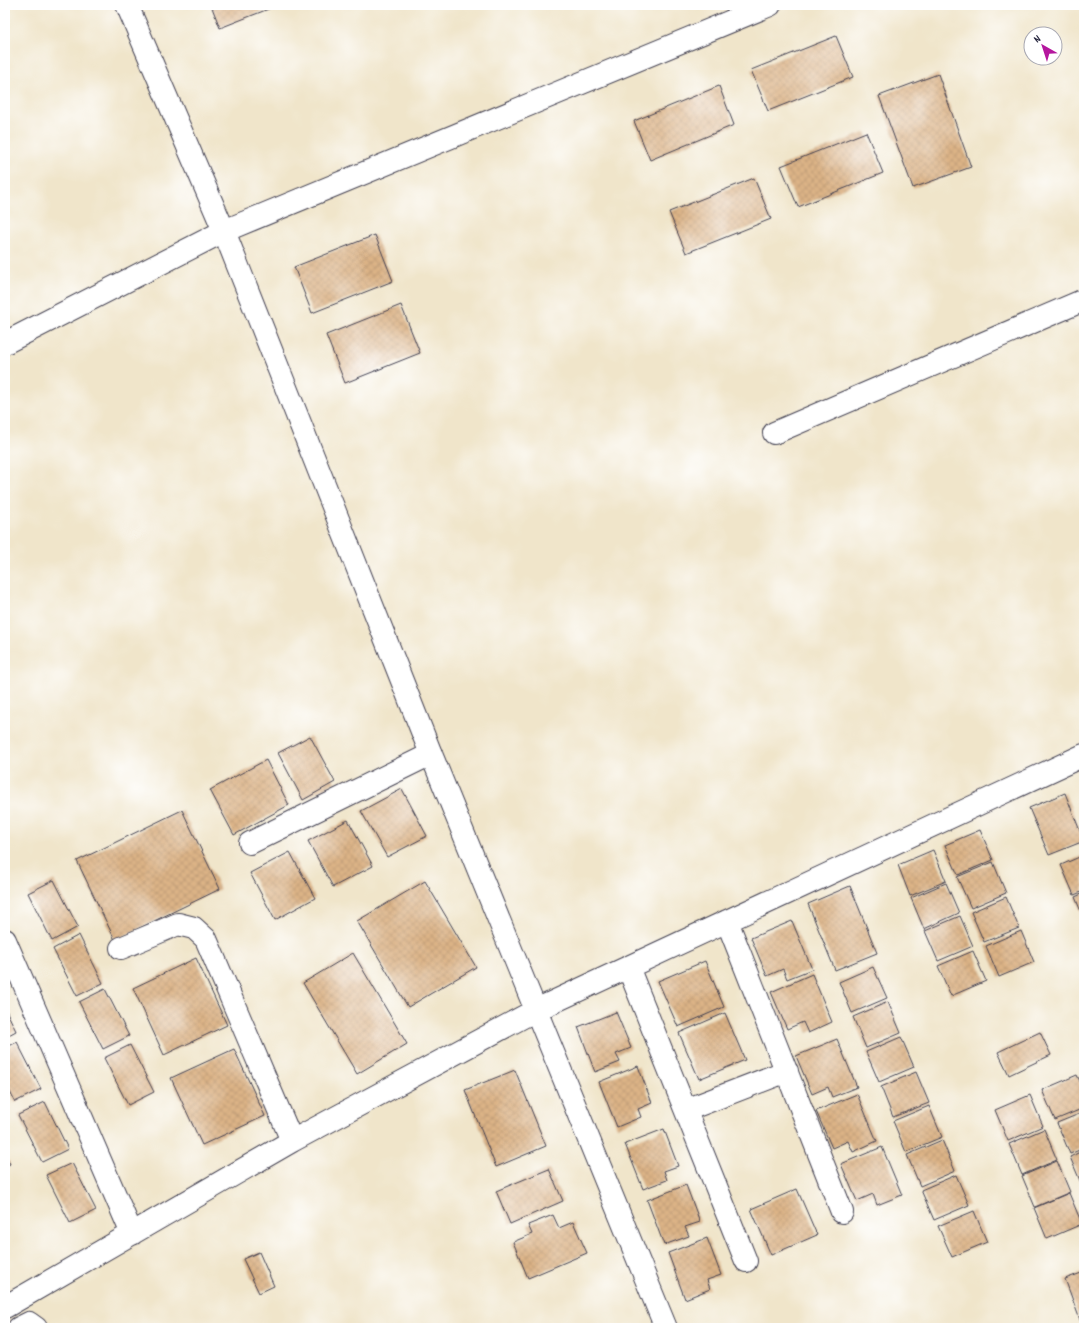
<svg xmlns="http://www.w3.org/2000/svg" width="1089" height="1333" font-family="Dekko,sans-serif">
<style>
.building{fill:url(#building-cross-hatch)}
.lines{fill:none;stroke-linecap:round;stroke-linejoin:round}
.minor-casing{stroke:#413f50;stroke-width:24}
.tertiary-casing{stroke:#413f50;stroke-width:24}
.minor{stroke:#fff;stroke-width:22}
.tertiary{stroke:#fff;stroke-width:22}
</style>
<defs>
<pattern id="building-cross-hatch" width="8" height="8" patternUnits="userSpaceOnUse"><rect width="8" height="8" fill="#dcb386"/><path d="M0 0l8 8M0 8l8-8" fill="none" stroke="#bc9a75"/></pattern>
</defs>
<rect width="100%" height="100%" fill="#fff"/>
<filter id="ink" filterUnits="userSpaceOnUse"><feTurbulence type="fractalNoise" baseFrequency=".025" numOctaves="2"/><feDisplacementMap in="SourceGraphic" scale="8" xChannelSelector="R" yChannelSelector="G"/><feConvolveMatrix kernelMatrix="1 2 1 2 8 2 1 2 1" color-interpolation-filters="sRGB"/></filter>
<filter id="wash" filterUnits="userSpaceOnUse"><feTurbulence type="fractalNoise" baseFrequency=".012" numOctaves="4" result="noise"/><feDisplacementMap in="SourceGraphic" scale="16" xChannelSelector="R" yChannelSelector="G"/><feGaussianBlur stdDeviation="0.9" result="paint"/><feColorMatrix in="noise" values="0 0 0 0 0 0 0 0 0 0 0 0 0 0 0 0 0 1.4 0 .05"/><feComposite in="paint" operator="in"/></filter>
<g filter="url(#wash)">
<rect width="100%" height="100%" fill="#f0e5ca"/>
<g id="blocks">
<path class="building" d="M211,5H270L271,8L220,28Z
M836,36L853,77L768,111L751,70Z
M938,74L971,167L913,188L879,96Z
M719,86L734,125L650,160L634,121Z
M866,132L883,173L798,207L781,166Z
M754,178L771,219L686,253L669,212Z
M375,235L393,281L312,313L294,267Z
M401,305L420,353L345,383L326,335Z
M310,736L335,782L303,800L278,753Z
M266,760L289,805L234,835L210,790Z
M402,789L427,836L387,857L361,811Z
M1065,793L1084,841L1049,855L1029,808Z
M182,810L220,889L115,940L77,861Z
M348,820L373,866L333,887L308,841Z
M980,830L993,860L958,875L945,845Z
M933,850L946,881L910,896L898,865Z
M290,852L315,898L275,920L250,873Z
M1084,855V891L1074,895L1061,865Z
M993,862L1006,893L971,908L957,877Z
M54,880L78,927L52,941L28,893Z
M425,881L476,967L408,1007L357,921Z
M946,883L959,913L924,929L911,898Z
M850,886L877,953L835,970L808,904Z
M1084,893V919L1075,897Z
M1006,897L1019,928L984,942L971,912Z
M960,916L973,946L938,961L925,931Z
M792,921L812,969L787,979L783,969L767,976L751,938Z
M1021,931L1034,962L999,977L986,946Z
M79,935L103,983L77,996L53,949Z
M973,951L986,981L951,996L938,966Z
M353,953L407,1044L357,1074L303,983Z
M196,958L227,1025L164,1055L133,988Z
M705,961L724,1007L678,1027L658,981Z
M873,967L887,998L852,1013L839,982Z
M812,974L832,1022L808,1033L803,1022L787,1029L771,992Z
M105,989L129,1036L103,1049L79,1002Z
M888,1002L901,1033L866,1048L853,1017Z
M5,1008L16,1031L5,1037Z
M616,1012L631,1048L616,1054L620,1062L595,1072L578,1027Z
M725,1013L745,1060L699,1079L679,1033Z
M1040,1032L1051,1055L1009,1075L998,1052Z
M901,1037L914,1067L879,1082L866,1052Z
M837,1039L857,1087L832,1097L828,1087L812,1094L796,1056Z
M17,1042L41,1089L15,1102L5,1082V1048Z
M130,1045L154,1092L128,1105L104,1058Z
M234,1049L265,1116L202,1145L171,1078Z
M638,1066L652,1103L638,1109L641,1117L617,1127L599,1082Z
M515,1070L546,1146L496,1167L465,1090Z
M916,1072L929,1103L893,1117L881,1087Z
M1077,1075L1084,1090V1108L1055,1120L1042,1090Z
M857,1094L877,1141L853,1152L848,1141L832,1148L816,1111Z
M1030,1095L1043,1126L1008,1141L995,1110Z
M45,1102L68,1149L42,1162L18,1115Z
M929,1106L942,1137L906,1152L893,1121Z
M1084,1112V1148L1070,1154L1057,1123Z
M664,1129L678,1166L664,1171L667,1180L643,1189L625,1144Z
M1044,1129L1057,1160L1022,1175L1009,1144Z
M942,1140L955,1171L920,1186L907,1155Z
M882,1147L902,1195L877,1205L873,1194L857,1201L841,1164Z
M1084,1150V1190L1070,1157Z
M5,1153L10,1164L5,1167Z
M1057,1161L1070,1192L1035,1207L1022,1176Z
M72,1163L96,1210L70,1223L46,1175Z
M549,1169L563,1201L510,1224L496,1191Z
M956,1175L969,1205L934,1220L921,1190Z
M686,1185L700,1222L685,1227L689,1236L664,1245L647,1200Z
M797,1189L817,1235L771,1255L751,1209Z
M1069,1193L1082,1224L1047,1239L1034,1208Z
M974,1211L987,1242L952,1257L938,1226Z
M553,1215L559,1228L573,1222L587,1253L528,1278L513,1242L532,1234L528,1225Z
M707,1238L721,1275L707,1280L710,1289L685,1299L668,1253Z
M259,1252L274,1286L259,1293L243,1259Z
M1084,1272V1328H1083L1065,1279Z"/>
</g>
</g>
<g filter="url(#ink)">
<use href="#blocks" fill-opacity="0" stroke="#413f50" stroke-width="1"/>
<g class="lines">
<g class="minor-casing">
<path id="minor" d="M5,343L224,231L770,5
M774,433L1084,300
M250,843L431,754
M727,921L842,1212
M5,940L132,1234
M121,948L178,924L194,928L206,939L292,1141
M628,967L746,1261
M686,1110L787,1071
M5,1307L292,1141L536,1010L1084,755
M19,1328L29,1323L36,1328"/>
</g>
<g class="tertiary-casing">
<path id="tertiary" d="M127,5L224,231L431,754L666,1328"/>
</g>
<use href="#minor" class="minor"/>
<use href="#tertiary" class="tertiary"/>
</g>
</g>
<rect width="1089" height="1333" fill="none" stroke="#fff" stroke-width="20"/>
<g transform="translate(1043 46) rotate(321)"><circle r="19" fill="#ffffff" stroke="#a7a7b1"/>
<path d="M0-3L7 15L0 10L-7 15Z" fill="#b5179e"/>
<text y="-6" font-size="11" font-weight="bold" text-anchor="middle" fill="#22223b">N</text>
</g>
</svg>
